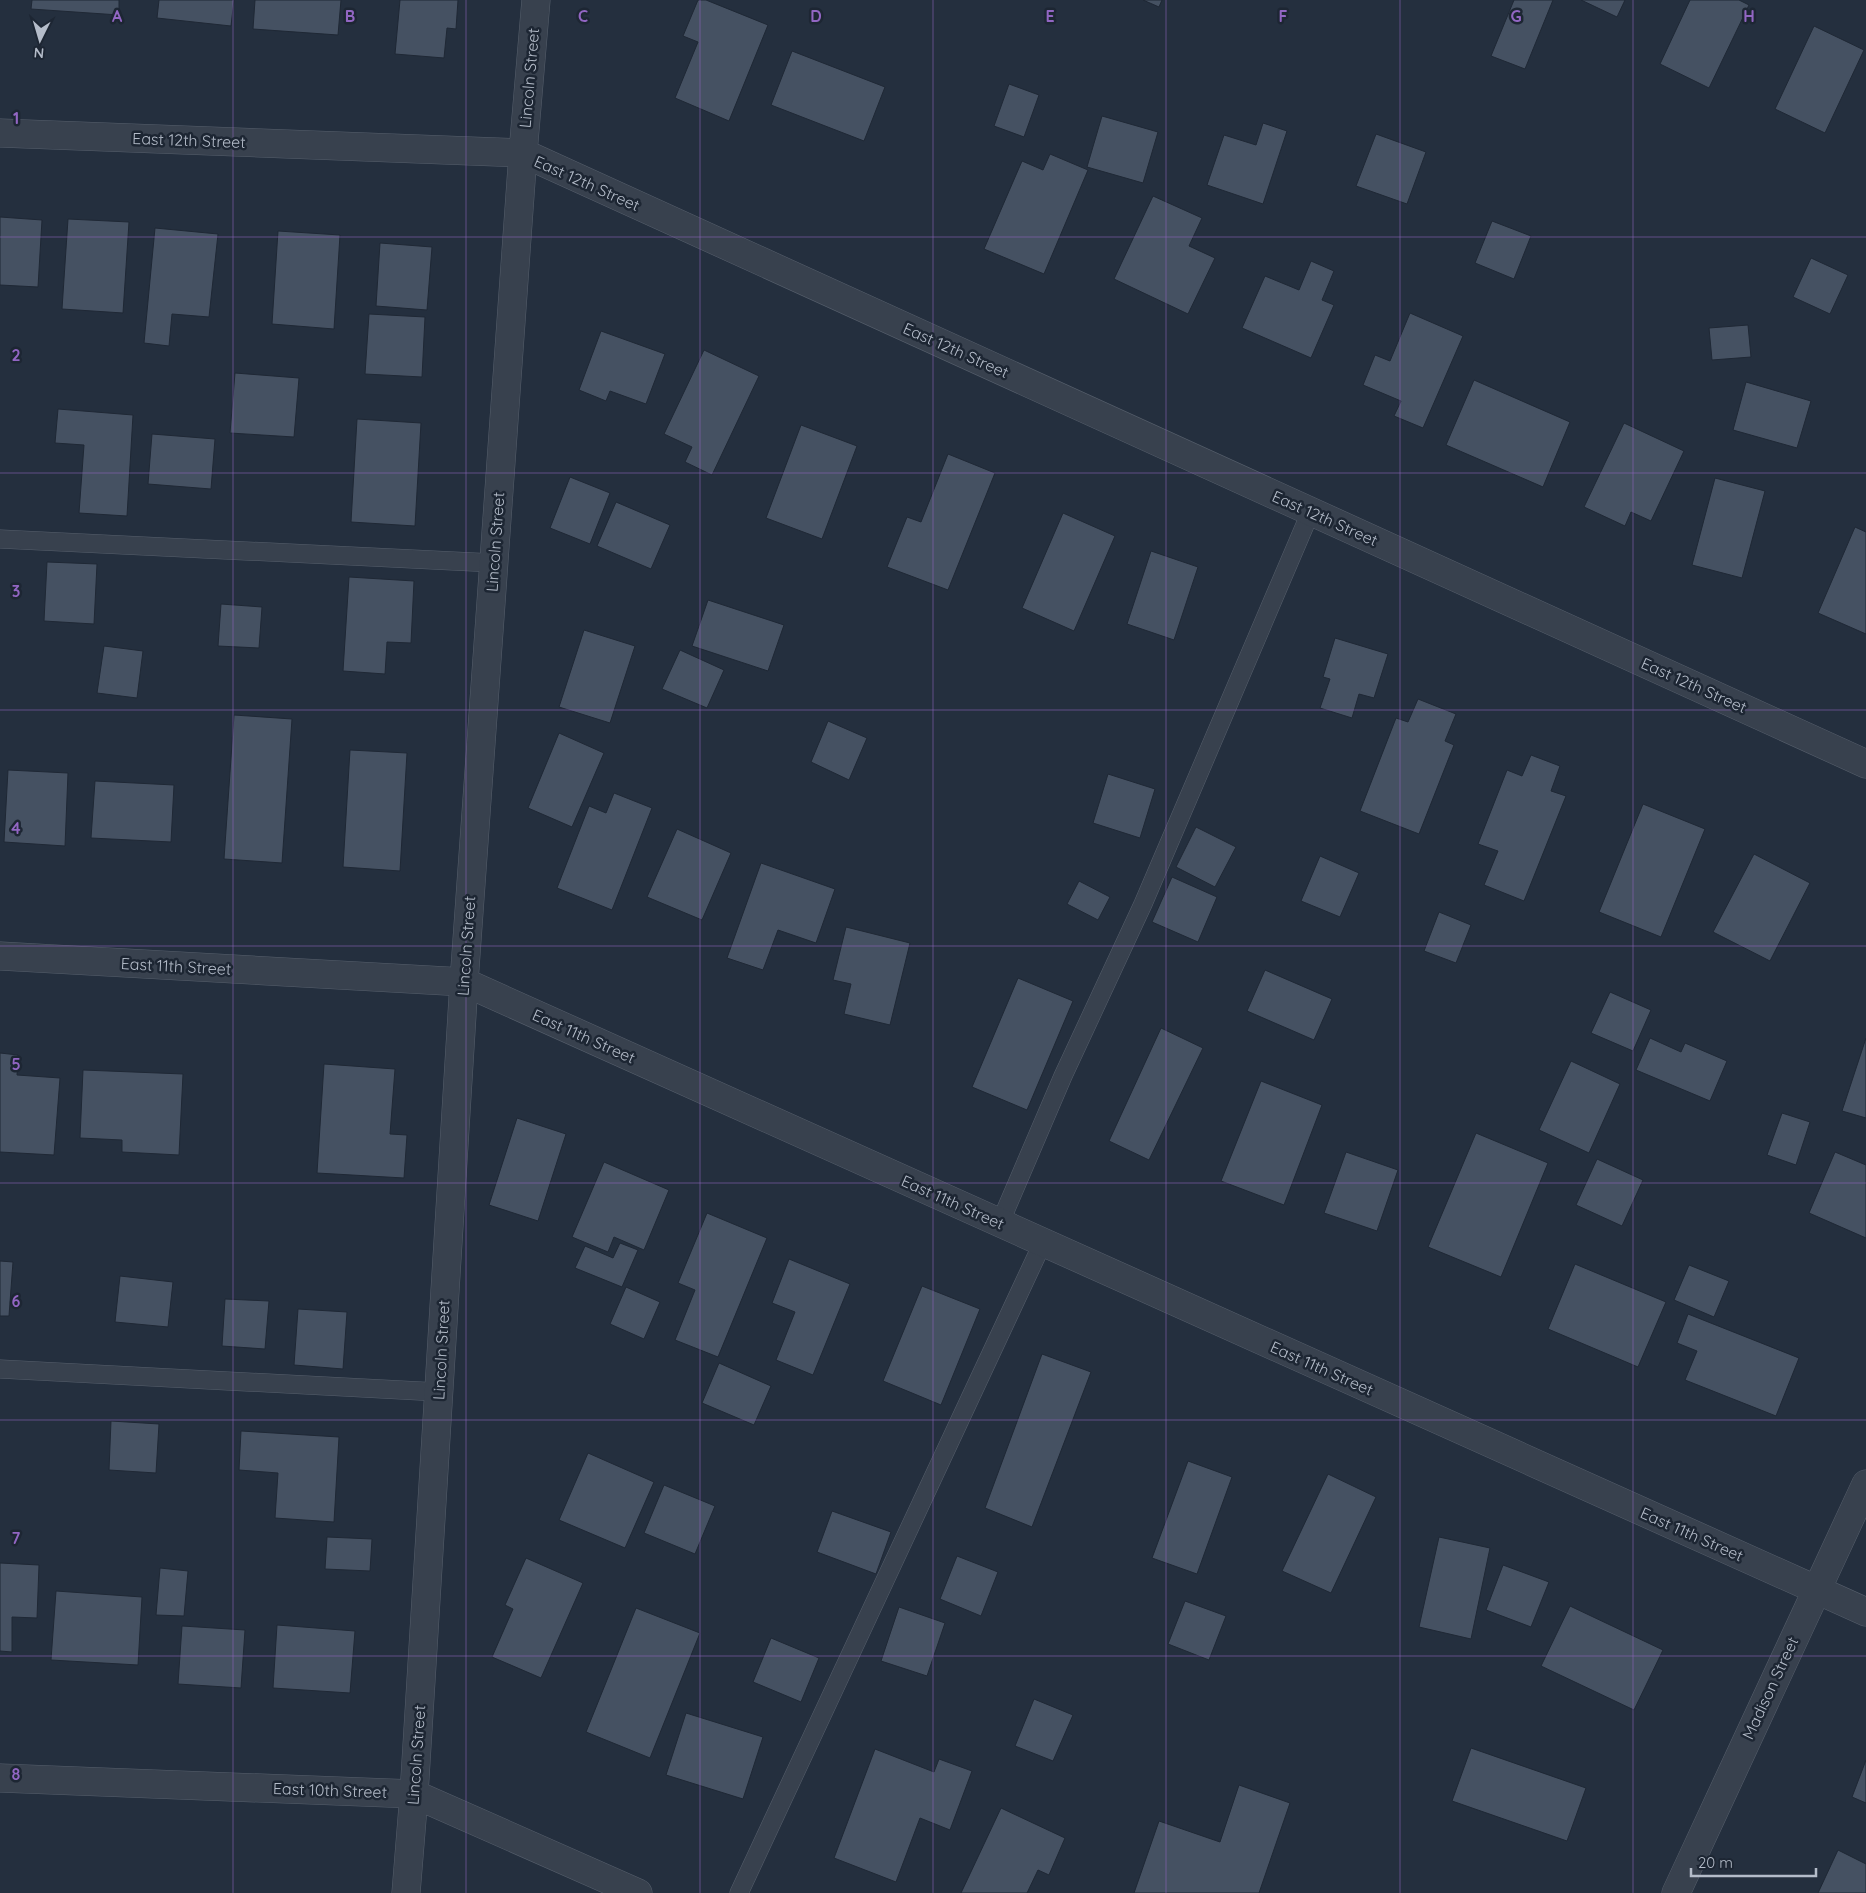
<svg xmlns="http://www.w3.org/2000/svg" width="1866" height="1893" font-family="Quicksand,sans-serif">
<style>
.building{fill:#455162;stroke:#1f2835}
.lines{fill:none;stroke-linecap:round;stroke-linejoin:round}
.lane-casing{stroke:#565f6c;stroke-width:19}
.street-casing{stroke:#565f6c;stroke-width:29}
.lane{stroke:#38414e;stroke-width:18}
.street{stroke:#38414e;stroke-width:28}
.grid{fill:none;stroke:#9266c3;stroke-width:1;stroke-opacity:0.55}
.labels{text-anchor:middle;stroke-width:5;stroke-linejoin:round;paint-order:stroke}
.street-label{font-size:16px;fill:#b4bcc9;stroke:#1d2633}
.grid-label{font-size:16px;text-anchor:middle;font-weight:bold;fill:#9266c3;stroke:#1d2633;stroke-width:5;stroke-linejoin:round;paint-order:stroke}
</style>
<rect width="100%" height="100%" fill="#242f3e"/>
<path class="building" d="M32,0H119V15L31,9Z
M159,0H234L231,26L157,18Z
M255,0H341L338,35L253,29Z
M400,0H458L456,29L447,28L444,58L395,54Z
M698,0H706L768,25L729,121L675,98L698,42L683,36Z
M1143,0H1162L1159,7Z
M1514,0H1553L1525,69L1491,56Z
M1581,0H1625L1617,17Z
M1690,0H1739L1749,5L1709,88L1660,64Z
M1814,26L1864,50L1825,133L1775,109Z
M792,51L885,87L864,141L771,105Z
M1009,84L1039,95L1024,137L994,126Z
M1102,116L1158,132L1143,183L1087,167Z
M1263,123L1287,131L1263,204L1207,185L1224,135L1256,145Z
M1376,134L1426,152L1407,204L1356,186Z
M1050,154L1088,170L1044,274L984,249L1022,161L1043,170Z
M1153,196L1202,218L1189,246L1215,258L1188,314L1114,279Z
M0,217L42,220L38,287L0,285Z
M68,219L129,222L123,313L62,309Z
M1492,221L1531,236L1514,279L1475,263Z
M155,228L218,234L209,317L172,314L169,346L144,343Z
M278,231L340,235L334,329L272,324Z
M380,243L432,247L427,310L376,306Z
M1811,258L1848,275L1830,314L1793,297Z
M1311,261L1334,271L1322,300L1334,305L1311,358L1242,328L1265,276L1299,290Z
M1410,313L1463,336L1423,428L1394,416L1401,401L1363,385L1375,355L1390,361Z
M369,314L425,317L422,377L365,374Z
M1748,325L1751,357L1712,360L1709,328Z
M601,331L665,354L646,404L610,391L606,401L579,390Z
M704,350L759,376L712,475L685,462L692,447L664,434Z
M235,373L299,378L294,437L230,433Z
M1474,380L1570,422L1543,487L1446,445Z
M1746,382L1811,401L1797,448L1733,430Z
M58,409L133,415L127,516L79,513L84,445L55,443Z
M357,419L421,423L415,526L351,522Z
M1624,423L1684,451L1651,521L1631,512L1625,526L1584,507Z
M801,425L857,446L822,539L766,518Z
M152,434L215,439L211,489L148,484Z
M948,454L995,473L948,590L887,567L907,517L921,522Z
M570,477L610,493L590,544L550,528Z
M1715,478L1765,491L1742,578L1692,565Z
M616,502L670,525L651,569L597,546Z
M1063,513L1115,536L1074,631L1022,608Z
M1855,527L1866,532V634L1818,613Z
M1151,551L1198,567L1174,640L1127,624Z
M47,562L97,564L94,624L44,621Z
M349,577L414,581L411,643L387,642L385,674L343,671Z
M708,600L784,625L768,671L692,646Z
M221,604L262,607L259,648L218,646Z
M584,630L635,646L610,723L559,707Z
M1335,638L1388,654L1374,698L1359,694L1352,718L1320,708L1330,679L1323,677Z
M104,646L143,651L137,698L97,693Z
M680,650L724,670L707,708L662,689Z
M1418,699L1456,714L1445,741L1454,745L1419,834L1360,811L1396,718L1408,722Z
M234,715L292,719L282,863L224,859Z
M828,721L867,738L849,780L811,762Z
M559,733L604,753L572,827L528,808Z
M350,750L407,753L400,871L343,867Z
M1531,755L1560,766L1551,791L1566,796L1524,901L1484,885L1498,851L1478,844L1507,770L1522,776Z
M8,770L68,773L65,846L4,842Z
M1108,774L1155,789L1140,838L1093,823Z
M95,781L174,785L171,842L91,838Z
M614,793L652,808L612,910L557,888L589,806L606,813Z
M1643,804L1705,829L1661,937L1599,912Z
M1196,827L1236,847L1215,887L1176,867Z
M677,829L731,853L702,920L647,897Z
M1754,854L1810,883L1770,961L1713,932Z
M1320,856L1359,873L1340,917L1301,901Z
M761,863L835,889L816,943L778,930L763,970L727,958Z
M1172,877L1217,897L1198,942L1152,922Z
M1079,881L1110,897L1098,920L1067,904Z
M1439,912L1471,925L1456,963L1424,951Z
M846,927L910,943L890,1025L844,1014L851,984L833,980Z
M1265,970L1332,999L1314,1040L1247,1011Z
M1018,978L1073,1001L1027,1110L972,1087Z
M1610,992L1651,1010L1633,1051L1591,1033Z
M1161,1028L1203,1048L1149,1160L1109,1141Z
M1650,1038L1681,1052L1685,1043L1727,1061L1710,1101L1636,1070Z
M1866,1038V1118L1842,1111Z
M0,1053L18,1055L17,1075L60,1078L54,1155L0,1152Z
M1571,1061L1620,1084L1589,1153L1539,1130Z
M324,1064L395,1069L390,1134L407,1135L404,1178L317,1173Z
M83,1070L183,1074L179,1155L122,1152V1140L80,1138Z
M1261,1081L1322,1105L1284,1205L1221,1181Z
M1782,1113L1810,1122L1796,1165L1767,1155Z
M517,1118L566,1134L538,1221L489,1205Z
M1476,1133L1548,1163L1501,1277L1428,1247Z
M1346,1152L1398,1170L1377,1231L1324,1213Z
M1835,1152L1866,1165V1238L1809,1213Z
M1597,1159L1643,1180L1622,1226L1576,1205Z
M604,1162L669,1190L644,1250L614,1237L608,1252L572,1237Z
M707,1213L767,1238L718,1357L675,1340L695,1290L678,1283Z
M620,1243L638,1250L622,1287L575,1268L585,1246L613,1258Z
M789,1259L850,1284L813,1375L776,1360L795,1312L772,1303Z
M0,1261L13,1262L9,1316H0Z
M1575,1264L1666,1302L1638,1367L1548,1329Z
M1689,1265L1729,1281L1714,1317L1674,1300Z
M120,1276L173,1282L168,1327L115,1322Z
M922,1286L980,1309L941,1405L883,1381Z
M626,1287L660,1302L644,1339L610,1324Z
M225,1299L269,1301L265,1349L222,1346Z
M298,1309L347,1312L343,1369L294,1365Z
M1688,1314L1799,1358L1776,1416L1685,1380L1697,1351L1677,1343Z
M1042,1354L1091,1372L1032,1527L985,1508Z
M719,1363L771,1386L754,1425L702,1403Z
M111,1421L159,1424L156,1473L109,1470Z
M241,1431L339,1437L334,1522L275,1518L278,1473L239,1470Z
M588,1453L654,1482L625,1548L559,1520Z
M1188,1461L1232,1477L1197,1574L1152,1558Z
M1328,1474L1376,1497L1331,1593L1282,1571Z
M664,1485L715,1506L695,1554L644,1533Z
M832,1511L891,1532L876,1574L817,1552Z
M327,1537L372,1539L370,1571L325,1569Z
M1439,1537L1490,1548L1471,1639L1419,1627Z
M957,1556L998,1572L981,1616L940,1599Z
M526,1558L583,1583L541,1678L492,1657L513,1609L505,1605Z
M0,1563L39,1565L37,1618L12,1617V1652L0,1651Z
M1503,1565L1549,1582L1531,1627L1486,1610Z
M160,1568L188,1571L184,1616L156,1615Z
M56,1591L142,1597L138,1665L51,1660Z
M1185,1601L1226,1616L1209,1660L1168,1644Z
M1570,1606L1663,1650L1634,1710L1541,1666Z
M899,1607L945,1623L927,1676L881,1661Z
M636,1608L700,1633L650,1758L586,1732Z
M277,1625L355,1631L350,1693L273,1688Z
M182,1626L245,1630L241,1688L178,1684Z
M771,1638L819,1658L801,1702L753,1682Z
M1034,1699L1073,1715L1053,1761L1015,1746Z
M686,1713L763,1737L743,1799L666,1775Z
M1471,1748L1586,1788L1567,1841L1452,1801Z
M875,1749L934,1772L939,1759L972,1771L950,1830L920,1818L896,1882L834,1858Z
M1866,1760V1803L1852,1797Z
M1239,1785L1290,1803L1259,1893H1134L1159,1821L1220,1842Z
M1001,1808L1065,1838L1049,1875L1038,1870L1027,1893H961Z
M1838,1850L1866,1864V1893H1818Z"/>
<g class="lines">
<g class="lane-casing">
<path id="lane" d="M0,539L494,563
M1000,1223L1063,1076L1143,904L1311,511
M0,1369L439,1392
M739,1893L1043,1242"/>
</g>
<g class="street-casing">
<path id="street" d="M0,133L523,153L1866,764
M0,956L464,982L1866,1612
M0,1778L414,1794L638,1893
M406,1893L414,1794L464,982L523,153L536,0
M1676,1893L1866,1484"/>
</g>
<use href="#lane" class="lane"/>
<use href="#street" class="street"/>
</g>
<path class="grid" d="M233,0V1893M466,0V1893M700,0V1893M933,0V1893M1166,0V1893M1400,0V1893M1633,0V1893M0,237H1866M0,473H1866M0,710H1866M0,946H1866M0,1183H1866M0,1420H1866M0,1656H1866"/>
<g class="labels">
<g class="street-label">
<text transform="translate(529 78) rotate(-85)" y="6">Lincoln Street</text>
<text transform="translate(189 140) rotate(2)" y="6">East 12th Street</text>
<text transform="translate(587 183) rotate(24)" y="6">East 12th Street</text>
<text transform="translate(956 350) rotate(24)" y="6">East 12th Street</text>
<text transform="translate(1325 518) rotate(24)" y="6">East 12th Street</text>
<text transform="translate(495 542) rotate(-86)" y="6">Lincoln Street</text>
<text transform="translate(1694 685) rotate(24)" y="6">East 12th Street</text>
<text transform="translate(466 946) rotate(-86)" y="6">Lincoln Street</text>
<text transform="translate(176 966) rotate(3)" y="6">East 11th Street</text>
<text transform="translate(584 1036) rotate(24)" y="6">East 11th Street</text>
<text transform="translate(953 1202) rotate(24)" y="6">East 11th Street</text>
<text transform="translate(441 1350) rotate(-87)" y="6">Lincoln Street</text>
<text transform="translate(1322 1368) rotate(24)" y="6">East 11th Street</text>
<text transform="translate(1692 1534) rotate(24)" y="6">East 11th Street</text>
<text transform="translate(1770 1688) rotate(-65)" y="6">Madison Street</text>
<text transform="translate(416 1755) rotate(-86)" y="6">Lincoln Street</text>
<text transform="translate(330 1790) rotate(2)" y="6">East 10th Street</text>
</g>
</g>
<g class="grid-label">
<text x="117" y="22">A</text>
<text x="350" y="22">B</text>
<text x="583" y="22">C</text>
<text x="816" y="22">D</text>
<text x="1050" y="22">E</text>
<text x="1283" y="22">F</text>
<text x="1516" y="22">G</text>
<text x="1749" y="22">H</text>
<text x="16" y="124">1</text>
<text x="16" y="361">2</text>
<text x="16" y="597">3</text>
<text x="16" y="834">4</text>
<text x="16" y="1070">5</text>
<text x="16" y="1307">6</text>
<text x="16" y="1544">7</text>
<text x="16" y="1780">8</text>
</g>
<g transform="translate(40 40) rotate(185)" stroke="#1d2633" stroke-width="4" paint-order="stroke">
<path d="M0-4L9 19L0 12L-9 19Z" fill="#b4bcc9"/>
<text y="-8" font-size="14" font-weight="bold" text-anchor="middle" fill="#b4bcc9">N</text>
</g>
<path d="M1691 1868v8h125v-8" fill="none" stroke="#b4bcc9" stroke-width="2.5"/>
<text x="1698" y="1868" font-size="15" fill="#b4bcc9" stroke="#1d2633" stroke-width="4" paint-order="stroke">20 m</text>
</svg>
